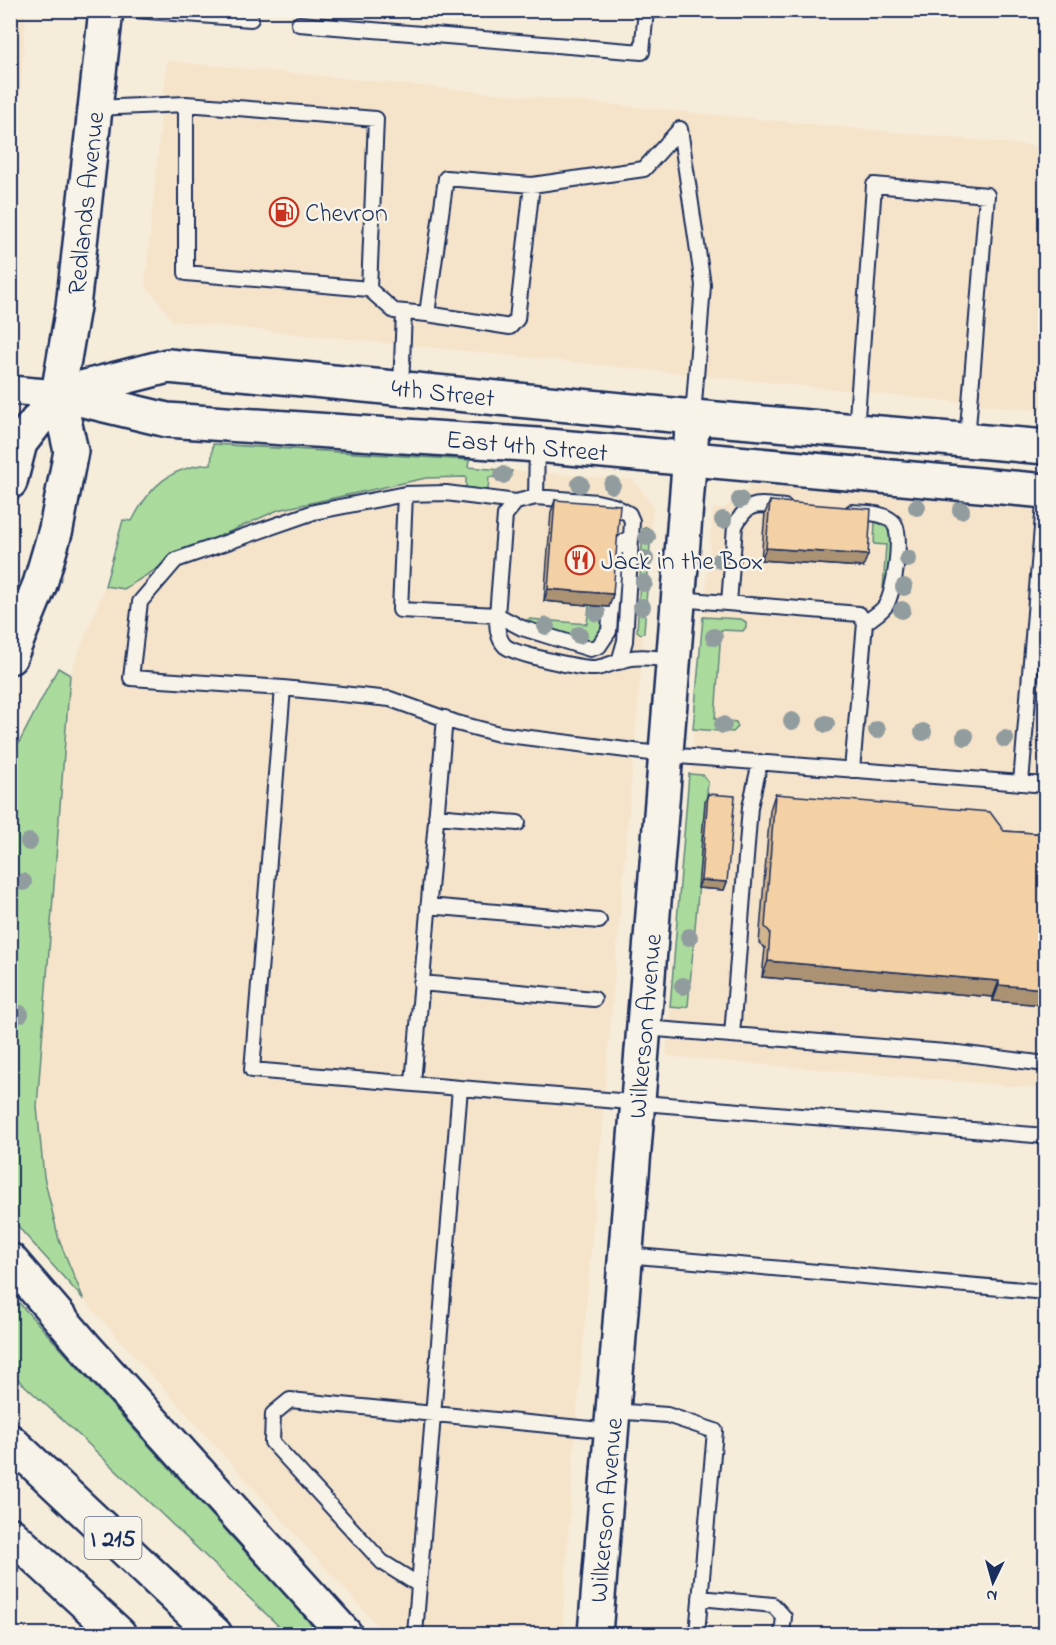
<svg xmlns="http://www.w3.org/2000/svg" width="1056" height="1645" font-family="'Indie Flower',sans-serif">
<style>
.built{fill:#f5e4ca}
.green{fill:#aadb9c;stroke:#62857d;stroke-width:1.5}
.lines{fill:none;stroke-linecap:round;stroke-linejoin:round}
.service-casing{stroke:#1b2f5e;stroke-width:18}
.minor-casing{stroke:#1b2f5e;stroke-width:32}
.tertiary-casing{stroke:#1b2f5e;stroke-width:38}
.secondary-casing{stroke:#1b2f5e;stroke-width:38}
.primary-casing{stroke:#1b2f5e;stroke-width:38}
.motorway-casing{stroke:#1b2f5e;stroke-width:38}
.service{stroke:#f7f3e8;stroke-width:14}
.minor{stroke:#f7f3e8;stroke-width:27}
.tertiary{stroke:#f7f3e8;stroke-width:33}
.secondary{stroke:#f7f3e8;stroke-width:33}
.primary{stroke:#f7f3e8;stroke-width:33}
.motorway{stroke:#f7f3e8;stroke-width:33}
.tree{fill:#919c9f}
.wall{fill:#d2b48d;stroke:#1b2f5e;stroke-width:1.5}
.shaded-wall{fill:#ab9273;stroke:#1b2f5e;stroke-width:1.5}
.building{fill:#f4d1a4;stroke:#1b2f5e;stroke-width:1.5}
.labels{text-anchor:middle;stroke-width:5;stroke-linejoin:round;paint-order:stroke}
.shield{fill:#f7f3e8;stroke:#5d6a87;stroke-width:1.5}
.shield-label{font-size:24px;font-weight:bold;fill:#1b2f5e}
.street-label{font-size:26px;fill:#1b2f5e;stroke:#f7f3e8}
.poi-label{font-size:26px;fill:#1b2f5e;stroke:#f7f3e8;text-anchor:start}
</style>
<rect width="100%" height="100%" fill="#f6ecda"/>
<filter id="ink" filterUnits="userSpaceOnUse"><feTurbulence type="fractalNoise" baseFrequency=".0167" numOctaves="2"/><feDisplacementMap in="SourceGraphic" scale="12" xChannelSelector="R" yChannelSelector="G"/><feConvolveMatrix kernelMatrix="1 2 1 2 8 2 1 2 1" color-interpolation-filters="sRGB"/></filter>
<g filter="url(#ink)">
<path class="built" d="M11,10L26,11L11,233L10,11Z
M167,61L1045,147V411L173,321L145,284Z
M468,467L633,480L653,506L640,681L574,1449L562,1634H385L84,1300L59,1240L44,1177L37,1107L70,675L105,586L124,589L184,552L278,510L426,478H462Z
M749,479L1045,504V1089L666,1056L713,508L723,509L748,489Z"/>
<path class="green" d="M213,444L469,460L468,467L512,471L509,479L489,477L488,490L485,492L466,490V477L426,478L278,510L184,552L124,589L105,586L123,520L132,521C150,485 171,467 211,464Z
M875,522C884,524 888,527 891,536L888,589L886,591L883,589L886,545L874,544Z
M646,527L651,530L644,633L641,634L637,631L643,529Z
M589,605L604,606C603,620 603,635 591,644L526,623V620L530,619L587,624Z
M703,617L741,619L746,622V627L743,631L721,630L715,719L736,722L738,727L733,732L693,729Z
M58,668L70,675L37,1107L44,1177L59,1240L84,1300L21,1230L10,1214L11,758Z
M689,774L703,775L708,782L688,1006L681,1008L670,1007Z
M11,1294L320,1634H287L82,1438L11,1373Z"/>
<g class="lines">
<g class="service-casing">
<path id="service" d="M135,10L251,19
M299,24L642,52L646,10
M186,104L376,119L369,289
M95,108L186,104V273L369,289L394,311L427,314L446,178L532,185L644,169L680,129
M680,129L703,285L693,417
M427,314L510,327L517,319L532,185
M401,388L404,312
M856,431L874,185L987,195L967,440
M405,494L446,493L516,502
M536,497L537,445
M852,512C866,513 883,512 893,522C904,532 894,593 886,605C882,612 872,617 865,623
M679,599L859,614L865,623L852,770
M729,603L735,526C749,499 758,505 785,507
M619,662L625,641L632,521L629,514L614,506L597,502L536,497L516,502L505,515L497,615C497,625 497,638 505,646C514,654 582,669 595,668C606,667 616,661 627,659C641,655 659,659 674,660
M283,688L131,678L140,602L176,560L314,512L405,494L400,610L497,615L522,628L590,649L599,646L609,631L615,550L632,535
M1021,783L1045,491
M436,816L518,823
M428,906L599,921
M421,983L594,999
M644,1028L958,1053L1046,1064
M732,1035L750,807L760,762
M413,1083L445,718
M460,1088L252,1070L283,688L390,699L457,723L499,734L666,755L1046,785
M625,1255L1046,1292
M613,1411L667,1415L715,1431L697,1634
M419,1585L382,1562L272,1442L273,1414L290,1400L611,1431
M700,1598L773,1605L784,1617L782,1634
M415,1634L460,1088L1046,1136"/>
</g>
<g class="minor-casing">
<path id="minor" d="M10,390L58,394"/>
</g>
<g class="tertiary-casing">
<path id="tertiary" d="M58,394L73,307L106,10"/>
</g>
<g class="secondary-casing">
<path id="secondary" d="M595,1634L693,417"/>
</g>
<g class="primary-casing">
<path id="primary" d="M58,394L168,366L693,417L1046,447
M63,395L167,420L537,445L1046,491
M10,482L20,443L58,394
M10,657L40,584L56,529L71,451L58,394"/>
</g>
<g class="motorway-casing">
<path id="motorway" d="M10,1260L85,1347L345,1634
M10,1441L215,1634
M10,1534L119,1634"/>
</g>
<use href="#service" class="service"/>
<use href="#minor" class="minor"/>
<use href="#tertiary" class="tertiary"/>
<use href="#secondary" class="secondary"/>
<use href="#primary" class="primary"/>
<use href="#motorway" class="motorway"/>
</g>
<g class="tree">
<circle cx="503" cy="475" r="9"/>
<circle cx="580" cy="484" r="9"/>
<circle cx="612" cy="485" r="9"/>
<circle cx="740" cy="500" r="9"/>
<circle cx="917" cy="507" r="9"/>
<circle cx="961" cy="510" r="9"/>
<circle cx="723" cy="520" r="9"/>
<circle cx="647" cy="537" r="9"/>
<circle cx="645" cy="559" r="9"/>
<circle cx="908" cy="559" r="9"/>
<circle cx="720" cy="560" r="9"/>
<circle cx="644" cy="583" r="9"/>
<circle cx="904" cy="587" r="9"/>
<circle cx="642" cy="607" r="9"/>
<circle cx="902" cy="610" r="9"/>
<circle cx="597" cy="613" r="9"/>
<circle cx="546" cy="626" r="9"/>
<circle cx="579" cy="635" r="9"/>
<circle cx="714" cy="637" r="9"/>
<circle cx="792" cy="721" r="9"/>
<circle cx="826" cy="724" r="9"/>
<circle cx="723" cy="725" r="9"/>
<circle cx="877" cy="730" r="9"/>
<circle cx="923" cy="732" r="9"/>
<circle cx="965" cy="737" r="9"/>
<circle cx="1005" cy="739" r="9"/>
<circle cx="29" cy="842" r="9"/>
<circle cx="23" cy="882" r="9"/>
<circle cx="689" cy="937" r="9"/>
<circle cx="683" cy="986" r="9"/>
<circle cx="20" cy="1014" r="9"/>
</g>
<path class="wall" d="M555,500L613,594L609,607L544,601L551,512Z
M770,501L863,567L761,560L765,513Z
M708,794L727,882L724,890L698,888L705,802Z
M775,794L1004,831L1046,834V1005L993,1001V997L762,977L765,948L759,943L770,810Z"/>
<path class="shaded-wall" d="M766,548L868,555L863,567L761,560Z
M548,589L613,594L609,607L544,601Z
M701,880L727,882L724,890L698,888Z
M768,961L999,981L993,997L762,977Z
M999,985L1046,989V1005L993,1001Z"/>
<path class="building" d="M555,500L620,505L613,594L548,589Z
M770,501L871,509L868,555L766,548Z
M708,794L735,796L727,882L701,880Z
M775,794L990,812L1004,831L1046,834V989L999,985V981L768,961L770,932L765,927Z"/>
</g>
<defs>
<g id="fuel-ring" transform="scale(1.5)"><circle r="9.5" fill="#f7f3e8" stroke="#c8321e" stroke-width="1.5"/><path d="M-5.5-6h7V0h2V4h1.3V-2.5L3-4.5l.8-.8L6-3V5H2.5V1h-1V6h-7ZM-4.2-4.7v3.2H.2V-4.7Z" fill="#c8321e"/></g>
<g id="restaurant-ring" transform="scale(1.5)"><circle r="9.5" fill="#f7f3e8" stroke="#c8321e" stroke-width="1.5"/><path d="M-5-6h1v4h1v-4h1v4h1v-4h1v5L-1.5 .5V6h-2V.5L-5-1ZM5-6V6H3V1.5H1.5Q1.5-4 5-6Z" fill="#c8321e"/></g>
</defs>
<g fill-rule="evenodd">
<use href="#fuel-ring" x="284" y="212"/>
<use href="#restaurant-ring" x="580" y="560"/>
</g>
<g class="labels">
<rect class="shield" x="84.5" y="1517" width="57" height="42" rx="4.5"/>
<g class="shield-label">
<text x="113" y="1546">I 215</text>
</g>
<g class="street-label">
<text transform="translate(85 203) rotate(-84)" y="9">Redlands Avenue</text>
<text transform="translate(443 392) rotate(6)" y="9">4th Street</text>
<text transform="translate(527 445) rotate(5)" y="9">East 4th Street</text>
<text transform="translate(644 1026) rotate(-85)" y="9">Wilkerson Avenue</text>
<text transform="translate(605 1510) rotate(-85)" y="9">Wilkerson Avenue</text>
</g>
<g class="poi-label">
<text x="305" y="221">Chevron</text>
<text x="601" y="569">Jack in the Box</text>
</g>
</g>
<rect width="1056" height="1645" fill="none" stroke="#f7f3e8" stroke-width="36"/>
<rect x="18" y="18" width="1020" height="1609" fill="none" stroke="#1b2f5e" stroke-width="2" filter="url(#ink)"/>
<g transform="translate(993 1582) rotate(185)" stroke="#f7f3e8" stroke-width="4.5" paint-order="stroke">
<path d="M0-4.5L10 22L0 15L-10 22Z" fill="#1b2f5e"/>
<text y="-9" font-size="16" font-weight="bold" text-anchor="middle" fill="#1b2f5e">N</text>
</g>
</svg>
